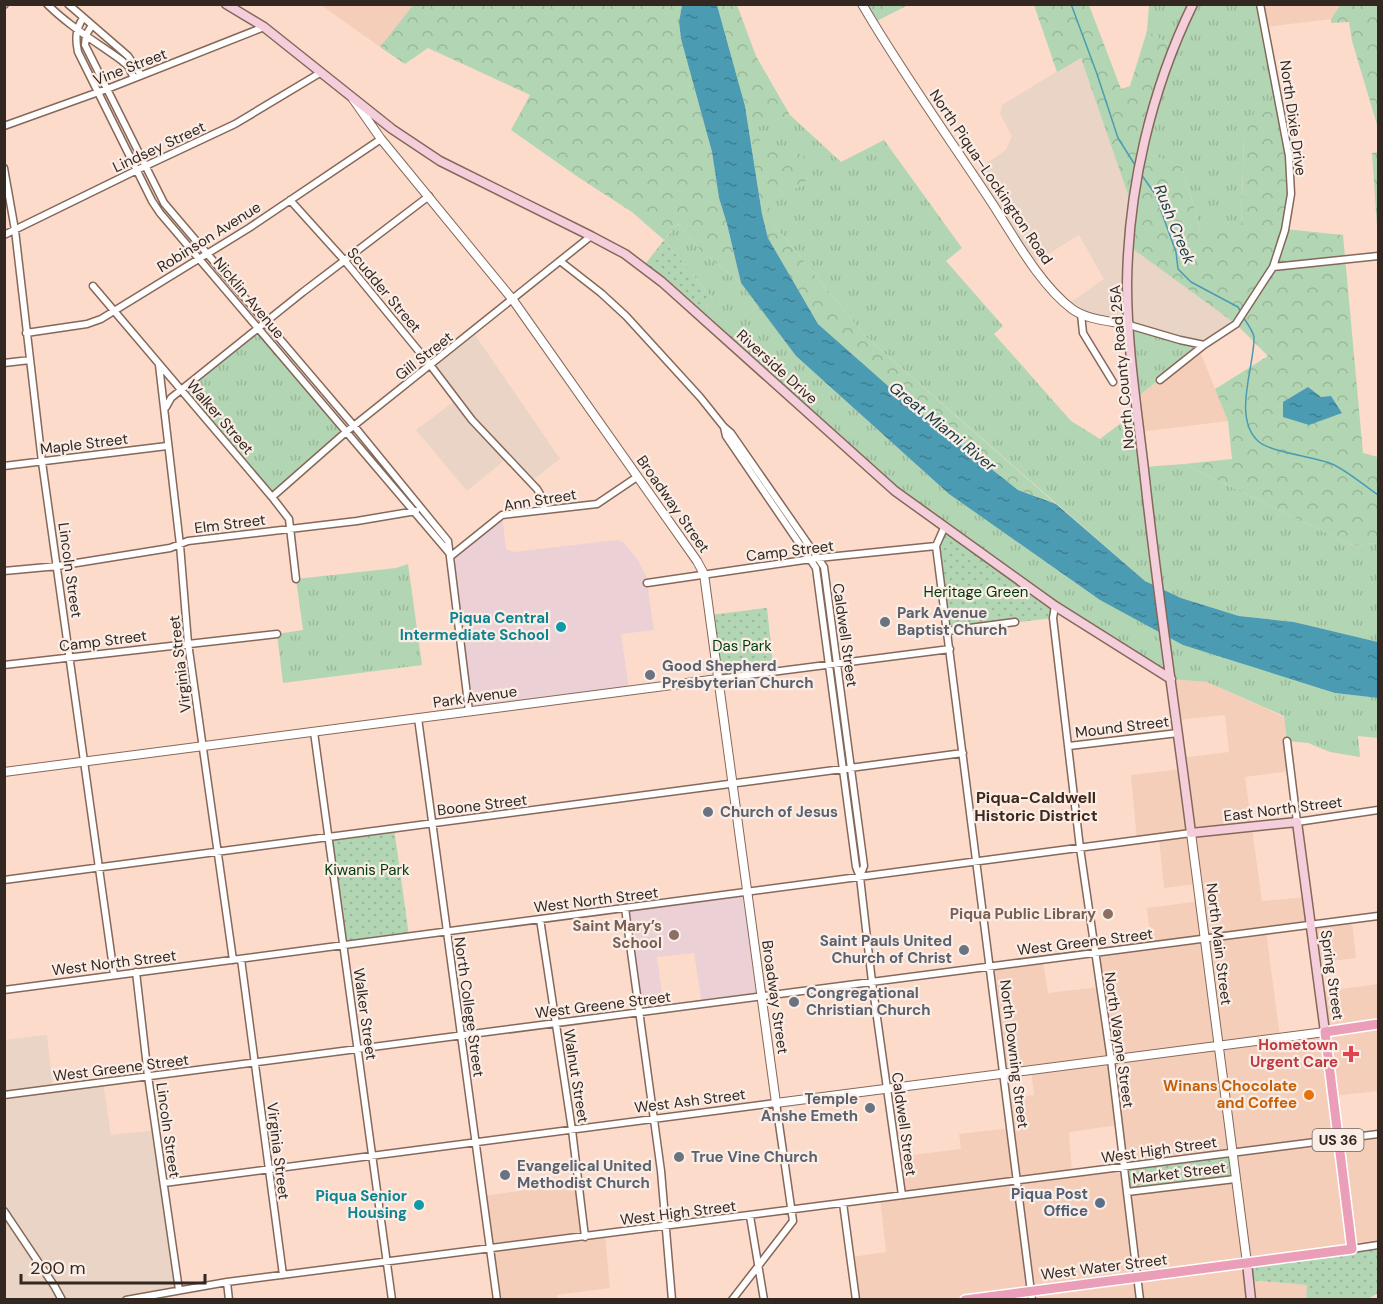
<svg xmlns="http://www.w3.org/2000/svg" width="1383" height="1304" font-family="'DM Sans',sans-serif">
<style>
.built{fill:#f5ceba;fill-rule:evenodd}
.industrial{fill:#e9d4c6}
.education{fill:#ebd1d6}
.grass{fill:url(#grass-tufts)}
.forest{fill:url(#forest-crowns)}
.park{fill:url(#park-dots)}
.water{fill:url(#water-ripples)}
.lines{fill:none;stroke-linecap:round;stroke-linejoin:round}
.stream{stroke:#4b9cb3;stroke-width:1.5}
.minor-casing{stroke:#85685a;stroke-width:9}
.tertiary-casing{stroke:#85685a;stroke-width:10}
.secondary-casing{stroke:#85685a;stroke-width:11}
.primary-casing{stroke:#fff;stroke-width:12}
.minor{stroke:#fff;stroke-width:6}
.tertiary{stroke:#fff;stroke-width:8}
.secondary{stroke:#f5cedb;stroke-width:8}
.primary{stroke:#eb9eb7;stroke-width:9}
.worship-dot{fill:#6b7280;stroke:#faede6;stroke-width:2}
.culture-dot{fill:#0f9aa8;stroke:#faede6;stroke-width:2}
.education-dot{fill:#8d6e63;stroke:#faede6;stroke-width:2}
.health-dot{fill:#e0444e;stroke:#faede6;stroke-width:2}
.food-dot{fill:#e8710a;stroke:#faede6;stroke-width:2}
.service-dot{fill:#5c6f8a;stroke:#faede6;stroke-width:2}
.labels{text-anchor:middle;stroke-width:4.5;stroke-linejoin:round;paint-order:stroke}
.shield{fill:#faede6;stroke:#6f625c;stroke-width:1.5}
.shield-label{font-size:14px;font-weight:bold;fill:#332721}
.street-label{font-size:15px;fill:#332721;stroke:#faede6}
.park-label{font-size:15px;fill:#00380a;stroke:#faede6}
.worship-label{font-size:15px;font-weight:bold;fill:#5b616d;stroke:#faede6;text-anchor:start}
.culture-label{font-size:15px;font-weight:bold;fill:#0d838f;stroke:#faede6;text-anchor:end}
.education-label{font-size:15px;font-weight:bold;fill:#785e54;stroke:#faede6;text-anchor:end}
.health-label{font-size:15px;font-weight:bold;fill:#be3a42;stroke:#faede6;text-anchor:end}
.food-label{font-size:15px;font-weight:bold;fill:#c56008;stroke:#faede6;text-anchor:end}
.service-label{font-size:15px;font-weight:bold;fill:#4e5e75;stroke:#faede6;text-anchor:end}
.water-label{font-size:16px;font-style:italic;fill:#153b46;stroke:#faede6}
.neighbourhood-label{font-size:16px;font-weight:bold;fill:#40271b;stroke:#faede6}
</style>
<defs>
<pattern id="grass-tufts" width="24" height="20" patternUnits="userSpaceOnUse" patternTransform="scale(1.5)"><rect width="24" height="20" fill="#b2d6b3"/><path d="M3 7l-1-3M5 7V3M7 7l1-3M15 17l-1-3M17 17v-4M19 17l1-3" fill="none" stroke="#9ab89a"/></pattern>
<pattern id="forest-crowns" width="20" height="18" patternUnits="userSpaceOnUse" patternTransform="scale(1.5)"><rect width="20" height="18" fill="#b2d6b3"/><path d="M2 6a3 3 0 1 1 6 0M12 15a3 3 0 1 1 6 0" fill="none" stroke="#9ab89a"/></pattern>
<pattern id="park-dots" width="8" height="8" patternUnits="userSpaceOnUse" patternTransform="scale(1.5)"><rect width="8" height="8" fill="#b2d6b3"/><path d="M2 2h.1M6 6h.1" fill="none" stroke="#9ab89a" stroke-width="1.8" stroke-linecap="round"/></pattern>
<pattern id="water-ripples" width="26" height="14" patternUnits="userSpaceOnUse" patternTransform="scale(1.5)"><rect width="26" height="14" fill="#4b9cb3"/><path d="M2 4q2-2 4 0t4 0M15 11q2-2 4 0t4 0" fill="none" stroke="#3f7f91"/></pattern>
</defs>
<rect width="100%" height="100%" fill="#fcdbcb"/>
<path class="built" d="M321,5H413L380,47Z
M1260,5H1340L1331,19L1266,27Z
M1199,349L1228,421L1140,432L1137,397Z
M1171,679L1207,682L1284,717L1291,771L1245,777L1262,901L1307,897L1310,925L1352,920L1356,958L1316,963L1310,925L1266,931L1280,1037L1324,1032L1319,992L1378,984V1091L1333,1096L1338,1139L1378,1134V1245L1249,1280L1307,1285L1306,1300L856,1299L851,1257L886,1252L880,1198L902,1195L897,1157L961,1149L959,1134L1011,1128L1008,1099L1034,1095L1031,1070L1004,1074L991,967L1043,960L1048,993L1100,987L1095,953L1151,946L1147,908L1200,901L1197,884L1164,888L1159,838L1137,841L1131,775L1182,769L1181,758L1229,752L1225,715L1176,720ZM1119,1125L1124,1167L1072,1174L1069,1132Z
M578,1183L585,1236L605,1234L610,1288L557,1295V1299H497L483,1196Z"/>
<path class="industrial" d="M1081,57L1133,209L1236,324L1204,345L1089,317L1067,305L1104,279L1079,235L1032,264L972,173L1006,150L1012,136L1000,114L1002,105Z
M473,332L560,459L530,482L507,458L467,491L416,430L456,400L431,366Z
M47,1035L53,1089L103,1082L111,1135L156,1130L179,1290L168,1292L169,1299H5L4,1040Z"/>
<path class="education" d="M502,515L506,549L514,552L617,540L623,542L638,560L646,576L654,630L621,634L629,690L469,711L451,556Z
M747,892L761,997L702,1004L694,953L657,957L664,1009L639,1012L625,908Z"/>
<path class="grass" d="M1149,5H1260L1280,108L1244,136L1241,228H1200L1182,167L1143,151L1173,47L1147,31Z
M790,115L841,162L884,140L962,248L946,261L1003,326L994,334L1071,421L1100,439L1138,410L1144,467L1184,464L1352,545L1378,543V642L1294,622L1239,616L1181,598L1145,581L866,337L769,219V201L804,184L793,147L761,148L757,127Z
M678,224L702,252L741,283L796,356L949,494L1100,600L1335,693L1378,698V738L1358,736L1360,757L1330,752L1308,743L1287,741L1284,716L1207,682L1171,679L1055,606L895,491L699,315L713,299L664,240Z
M1129,325L1204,345L1137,397Z
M258,328L346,432L272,497L182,391Z
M408,564L422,665L283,683L277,634L303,630L296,579L396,568Z"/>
<path class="forest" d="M413,5H682L679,22L681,39L712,152L719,198L727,224L741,283L702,252L678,224L664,240L632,212L578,177L511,130L530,95L428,48L405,64L380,47Z
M717,5H737L756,56L790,115L758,127L761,147H793L812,167L804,184L770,201L769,219L866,337L1056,504L1018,490L904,400L818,324L768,238L762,214L745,106Z
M862,5H908L873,23Z
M1034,5H1089L1121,89L1130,86L1147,31L1173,47L1143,151L1182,167L1200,228H1241L1244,136L1255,110L1280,108L1291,194L1285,229L1343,235L1363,453L1378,457V543L1352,545L1184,464L1232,459L1228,421L1215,389L1268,356L1236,324L1129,246L1133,209L1081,58L1057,72Z
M1340,5H1378V128L1352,41L1349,22L1331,23V19Z
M1378,152V242L1372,153Z"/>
<path class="park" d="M664,240L713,299L699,315L643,267Z
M944,528L1055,606L1053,618L947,631L936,546Z
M767,608L774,672L718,679L710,615Z
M394,828L409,936L344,945L328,837Z
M1232,1152L1235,1179L1127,1192L1124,1167Z
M1378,1245V1293L1368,1299H1306L1307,1285L1249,1280L1247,1263Z"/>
<path class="water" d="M682,5H717L745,106L762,214L768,238L818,324L904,400L1018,490L1056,504L1145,581L1181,598L1239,616L1294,622L1378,642V698L1335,693L1183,645L1100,600L949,494L796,356L741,283L727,224L719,198L712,152L681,39L679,22Z
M1308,387L1321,397L1331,396L1342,413L1309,425L1283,417V402Z"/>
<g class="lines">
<path class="stream" d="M1071,4L1097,74L1118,138L1135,165
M1141,174L1155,194L1176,252L1178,269L1191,282L1238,307L1241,312
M1243,317C1247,323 1253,331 1254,337C1255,365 1232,417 1258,441C1271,453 1313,456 1332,464C1346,470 1365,486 1378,495"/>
<g class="minor-casing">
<path id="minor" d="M47,4C69,26 96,42 121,60L128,66L134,78
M68,4L128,56L141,75
M4,5L5,4
M83,18C76,29 75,38 78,52L152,201L160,213L451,555
M92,25L86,35L85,45L164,203L354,426L448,541L469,711
M4,126L107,89L264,27
M4,168L15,230L42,462L114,975
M290,200L345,261L431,366L472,420L537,489L543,499L544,509
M4,235L137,170L235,124L320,73
M560,261L601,293L626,316L700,397L724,427L731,433L824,567L864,866L860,876
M1273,267L1378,256
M93,286L272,497L289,519L296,579
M1081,314L1083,333L1113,382
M1129,325L1180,340L1204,345L1236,324L1273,267L1285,230L1291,194L1289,156L1260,4
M26,333L87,324L101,319L249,228L381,139
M4,363L30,360
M159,365L180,545L188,643L233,960
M1160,380L1204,345
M166,407L171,398L303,292L429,196
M724,427L726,436L816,568L856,867L860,877L872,982L902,1195
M4,466L167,446
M272,497L346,432L591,236
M944,528L936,546L1032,1300
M451,556L502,515L597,504L637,477
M4,571L58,566L170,548L188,541L357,521L416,511
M647,583L818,558L936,546
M1055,606L1053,618L1080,848L1111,1060L1140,1300
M947,631L1015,622
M4,665L277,634
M718,679L950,649
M418,718L497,1300
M314,732L392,1300
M1287,741L1297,822L1378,810
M1069,746L1178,733
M4,880L963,753
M625,908L661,1171L672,1300
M540,919L572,1130L585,1237
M241,959L283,1275
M136,972L148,1076L179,1290
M4,990L1191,833
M4,1095L1378,916
M164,1183L776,1103L793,1221L732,1300
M1127,1192L1235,1179
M843,1203L856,1300
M4,1211L55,1287L62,1300
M750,1216L764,1300
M1352,1249L1378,1245
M227,1282L229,1300
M126,1300L227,1282L1378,1134"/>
</g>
<g class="tertiary-casing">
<path id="tertiary" d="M862,4C901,71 947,135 990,200C1013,235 1039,284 1072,309C1087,320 1111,321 1129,325
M353,99L381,139L513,300L697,561L704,574L776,1103L1325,1032
M4,772L718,679
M1191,833L1247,1263"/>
</g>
<g class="secondary-casing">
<path id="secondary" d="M226,4L264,27L392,129L440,161L591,236L625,254L662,282L895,491L1055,606L1171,679
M1193,4C1151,90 1128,189 1127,285C1127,349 1138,415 1145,479C1158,597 1176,715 1191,833L1297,822L1325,1032
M1247,1263L1251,1300"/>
</g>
<g class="primary-casing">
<path id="primary" d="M965,1300L1352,1249L1325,1032L1378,1024"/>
</g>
<use href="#minor" class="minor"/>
<use href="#tertiary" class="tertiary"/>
<use href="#secondary" class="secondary"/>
<use href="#primary" class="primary"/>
</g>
<g class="worship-dot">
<circle cx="885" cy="622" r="6"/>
<circle cx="650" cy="675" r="6"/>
<circle cx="708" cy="812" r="6"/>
<circle cx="964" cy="950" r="6"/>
<circle cx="794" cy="1002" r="6"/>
<circle cx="870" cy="1108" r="6"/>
<circle cx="679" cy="1157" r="6"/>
<circle cx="505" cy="1175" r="6"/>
</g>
<g class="culture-dot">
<circle cx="561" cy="627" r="6"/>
<circle cx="419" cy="1205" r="6"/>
</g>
<g class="education-dot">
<circle cx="1108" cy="914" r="6"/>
<circle cx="674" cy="935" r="6"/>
</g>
<path class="health-dot" d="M1348 1045h6v6h6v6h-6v6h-6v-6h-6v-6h6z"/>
<circle class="food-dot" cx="1309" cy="1095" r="6"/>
<circle class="service-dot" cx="1100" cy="1203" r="6"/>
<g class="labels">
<rect class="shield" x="1312.5" y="1129" width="51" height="22" rx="4.5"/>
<g class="shield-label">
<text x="1338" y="1145">US 36</text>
</g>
<g class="street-label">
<text transform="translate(130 67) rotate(-21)" y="5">Vine Street</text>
<text transform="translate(1293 118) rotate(82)" y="5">North Dixie Drive</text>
<text transform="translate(159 147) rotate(-25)" y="5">Lindsey Street</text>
<text transform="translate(991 177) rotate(56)" y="5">North Piqua–Lockington Road</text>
<text transform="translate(209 237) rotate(-32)" y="5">Robinson Avenue</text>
<text transform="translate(384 290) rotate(50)" y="5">Scudder Street</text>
<text transform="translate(249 298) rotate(50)" y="5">Nicklin Avenue</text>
<text transform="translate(424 356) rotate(-38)" y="5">Gill Street</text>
<text transform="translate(777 367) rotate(42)" y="5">Riverside Drive</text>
<text transform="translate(1122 367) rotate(-95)" y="5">North County Road 25A</text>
<text transform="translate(220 417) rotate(49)" y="5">Walker Street</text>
<text transform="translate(84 444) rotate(-7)" y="5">Maple Street</text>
<text transform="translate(540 500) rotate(-9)" y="5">Ann Street</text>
<text transform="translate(673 504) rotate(55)" y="5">Broadway Street</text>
<text transform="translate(230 524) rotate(-7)" y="5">Elm Street</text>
<text transform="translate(790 551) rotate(-7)" y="5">Camp Street</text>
<text transform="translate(70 570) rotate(82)" y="5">Lincoln Street</text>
<text transform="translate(845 635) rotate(82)" y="5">Caldwell Street</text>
<text transform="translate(103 641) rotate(-7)" y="5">Camp Street</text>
<text transform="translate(180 664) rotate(-97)" y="5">Virginia Street</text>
<text transform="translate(475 697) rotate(-8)" y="5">Park Avenue</text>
<text transform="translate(1122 727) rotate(-7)" y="5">Mound Street</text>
<text transform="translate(482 805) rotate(-7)" y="5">Boone Street</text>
<text transform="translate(1283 809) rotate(-7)" y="5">East North Street</text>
<text transform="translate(596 900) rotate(-7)" y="5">West North Street</text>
<text transform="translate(1085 942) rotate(-7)" y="5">West Greene Street</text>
<text transform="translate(1219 944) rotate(83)" y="5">North Main Street</text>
<text transform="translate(114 963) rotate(-7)" y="5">West North Street</text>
<text transform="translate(1332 975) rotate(82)" y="5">Spring Street</text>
<text transform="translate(775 997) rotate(82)" y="5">Broadway Street</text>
<text transform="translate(603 1005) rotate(-7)" y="5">West Greene Street</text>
<text transform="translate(469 1007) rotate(82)" y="5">North College Street</text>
<text transform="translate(365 1014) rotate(82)" y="5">Walker Street</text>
<text transform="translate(1119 1040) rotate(82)" y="5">North Wayne Street</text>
<text transform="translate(1014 1054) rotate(83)" y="5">North Downing Street</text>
<text transform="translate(121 1068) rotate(-7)" y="5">West Greene Street</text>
<text transform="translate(576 1076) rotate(81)" y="5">Walnut Street</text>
<text transform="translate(690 1101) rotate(-7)" y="5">West Ash Street</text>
<text transform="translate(904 1124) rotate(82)" y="5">Caldwell Street</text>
<text transform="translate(168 1130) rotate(82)" y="5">Lincoln Street</text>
<text transform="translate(1159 1150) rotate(-8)" y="5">West High Street</text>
<text transform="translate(278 1151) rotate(83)" y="5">Virginia Street</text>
<text transform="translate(1179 1173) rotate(-7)" y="5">Market Street</text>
<text transform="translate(678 1213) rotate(-7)" y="5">West High Street</text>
<text transform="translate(1104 1267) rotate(-7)" y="5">West Water Street</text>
</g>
<g class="park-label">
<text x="976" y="597">Heritage Green</text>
<text x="742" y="651">Das Park</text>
<text x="367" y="875">Kiwanis Park</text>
</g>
<g class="worship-label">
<text x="897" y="618">Park Avenue<tspan x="897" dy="17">Baptist Church</tspan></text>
<text x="662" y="671">Good Shepherd<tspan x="662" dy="17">Presbyterian Church</tspan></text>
<text x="720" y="817">Church of Jesus</text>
<text x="952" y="946" text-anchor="end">Saint Pauls United<tspan x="952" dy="17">Church of Christ</tspan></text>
<text x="806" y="998">Congregational<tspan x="806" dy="17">Christian Church</tspan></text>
<text x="858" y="1104" text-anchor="end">Temple<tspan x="858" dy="17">Anshe Emeth</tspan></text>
<text x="691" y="1162">True Vine Church</text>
<text x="517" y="1171">Evangelical United<tspan x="517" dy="17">Methodist Church</tspan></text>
</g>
<g class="culture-label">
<text x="549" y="623">Piqua Central<tspan x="549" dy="17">Intermediate School</tspan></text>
<text x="407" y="1201">Piqua Senior<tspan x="407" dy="17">Housing</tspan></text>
</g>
<g class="education-label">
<text x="1096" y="919">Piqua Public Library</text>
<text x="662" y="931">Saint Mary’s<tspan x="662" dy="17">School</tspan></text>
</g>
<g class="health-label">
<text x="1338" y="1050">Hometown<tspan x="1338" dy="17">Urgent Care</tspan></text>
</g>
<g class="food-label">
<text x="1297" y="1091">Winans Chocolate<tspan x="1297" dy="17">and Coffee</tspan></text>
</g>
<g class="service-label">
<text x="1088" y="1199">Piqua Post<tspan x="1088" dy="17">Office</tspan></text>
</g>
<g class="water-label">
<text transform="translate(1175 224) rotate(68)" y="6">Rush Creek</text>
<text transform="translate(943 426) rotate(39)" y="6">Great Miami River</text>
</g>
<g class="neighbourhood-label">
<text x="1036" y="803">Piqua-Caldwell<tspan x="1036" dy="18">Historic District</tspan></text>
</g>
</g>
<rect width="1383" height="1304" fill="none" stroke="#332721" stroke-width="12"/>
<path d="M21 1274v9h184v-9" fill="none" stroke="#332721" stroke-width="3"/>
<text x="30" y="1274" font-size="18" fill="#332721" stroke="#faede6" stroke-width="4.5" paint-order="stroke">200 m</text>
</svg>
